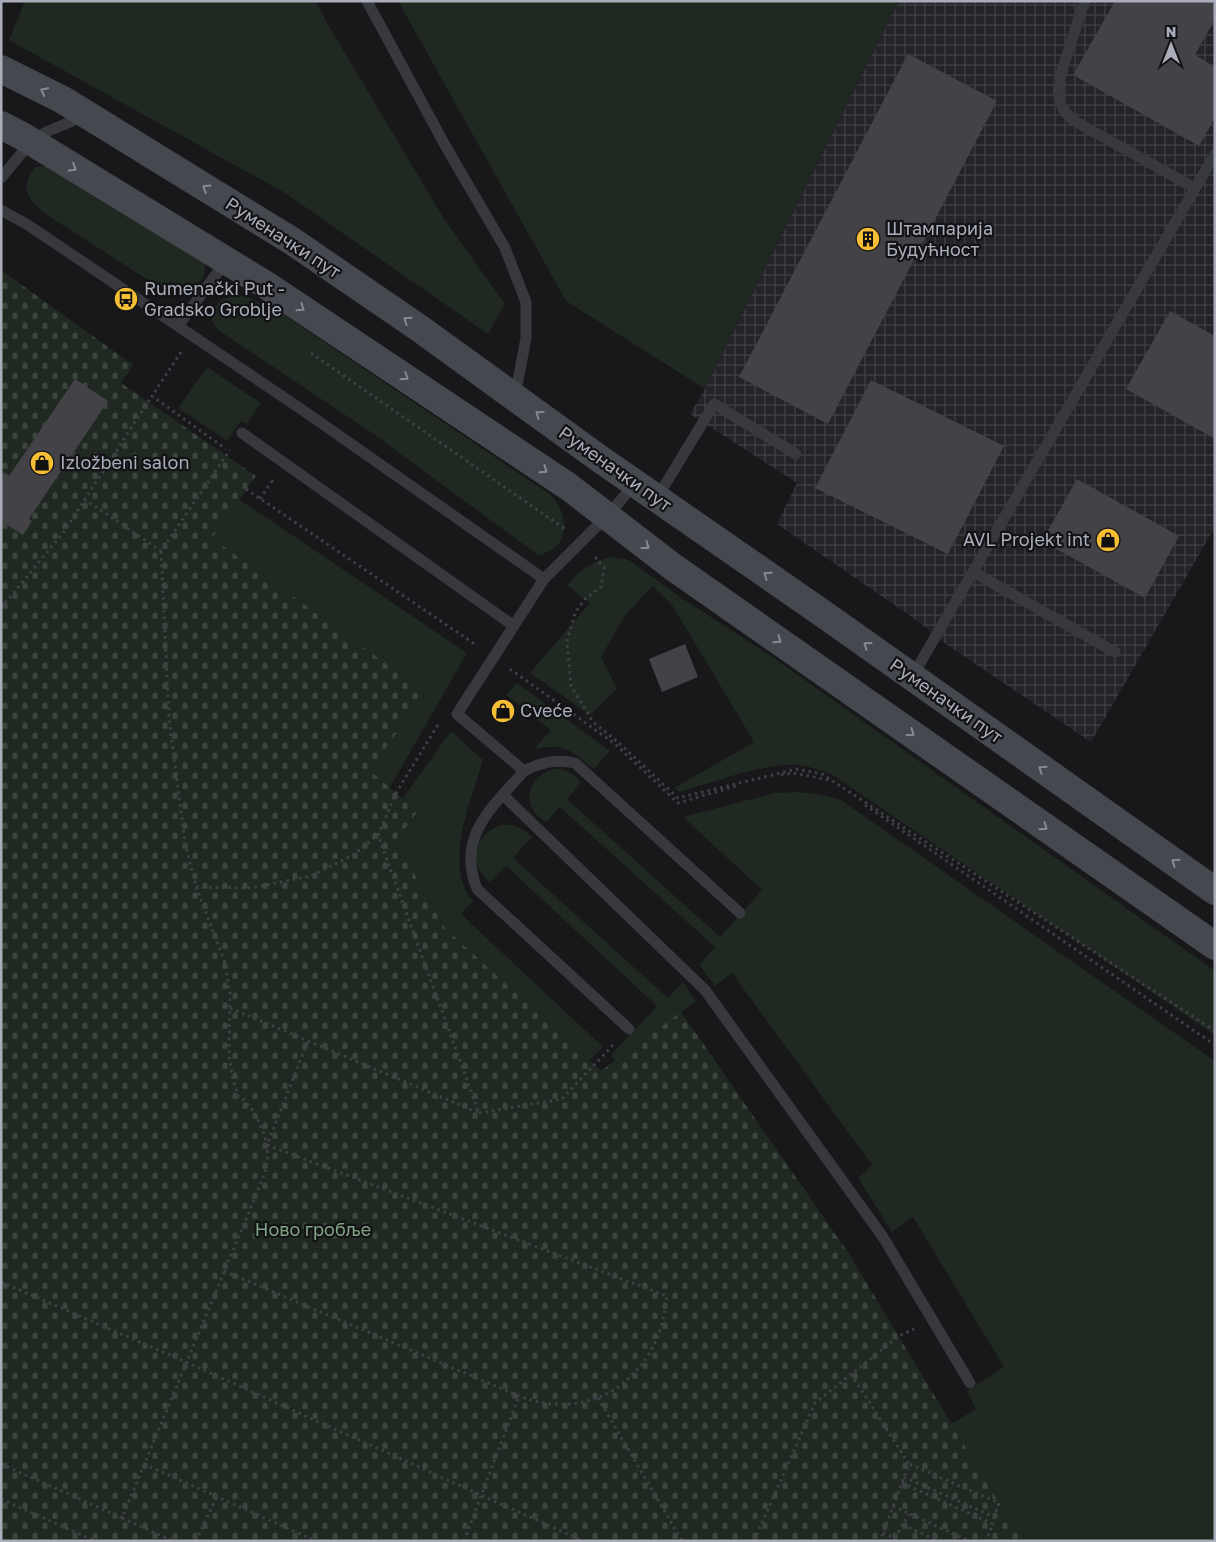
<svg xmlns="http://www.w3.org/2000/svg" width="1216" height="1542" font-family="'Golos Text',sans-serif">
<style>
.industrial{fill:url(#industrial-grid)}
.green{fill:#1f2821}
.cemetery{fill:url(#cemetery-stones)}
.building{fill:#424247}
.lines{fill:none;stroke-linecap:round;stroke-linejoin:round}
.path{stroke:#3e4046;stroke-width:3;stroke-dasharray:2.5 4;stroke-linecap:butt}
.service{stroke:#38393f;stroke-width:11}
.secondary{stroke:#46484f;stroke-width:28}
.oneway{stroke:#878a95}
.labels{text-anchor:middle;stroke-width:4.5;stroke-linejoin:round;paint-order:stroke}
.poi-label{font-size:18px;fill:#aaaeba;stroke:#131215;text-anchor:start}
.street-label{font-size:18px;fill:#aaaeba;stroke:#131215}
.park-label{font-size:18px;fill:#80a584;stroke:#131215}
</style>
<defs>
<pattern id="industrial-grid" width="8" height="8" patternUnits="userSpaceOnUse" patternTransform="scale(1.25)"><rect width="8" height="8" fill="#242327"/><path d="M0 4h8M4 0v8" fill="none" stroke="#414044"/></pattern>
<pattern id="cemetery-stones" width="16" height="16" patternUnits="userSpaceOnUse" patternTransform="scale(1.25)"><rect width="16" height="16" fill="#1f2821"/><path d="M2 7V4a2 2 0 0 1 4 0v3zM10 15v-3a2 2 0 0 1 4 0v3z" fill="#3d453f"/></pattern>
</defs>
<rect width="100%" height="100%" fill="#18171a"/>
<path class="industrial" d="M899,1H1215V527L1091,742L946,644L919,622L777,524L797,483L690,414L705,389Z"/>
<path class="green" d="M25,1H316L326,21L444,219L505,304L488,334L285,193L9,40Z
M398,1H899L705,389L566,301Z
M46,166L204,263C211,289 177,292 159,287L47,215C29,201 18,189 35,167Z
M232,295L245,296L274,308L548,493C570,512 573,548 538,555L372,433L218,330L212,321C211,308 220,298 232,295Z
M207,367L261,403L247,424L241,421L227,441L178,408Z
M227,491L467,653L373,817L172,638Z
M613,557L629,560L677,595L771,656L1215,971V1035L831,774C820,770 809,766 797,765C765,762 712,783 680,792L674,788L754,742L672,605L653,586L626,614L601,657L617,689L590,715L530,673L590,603L567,585C581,570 592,560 613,557Z
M517,683L610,751L594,769C569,750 567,743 534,749L551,730L506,695Z
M451,731L483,760C472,798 442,867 473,901L461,914L603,1047L589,1061L445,928L396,841L418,811L403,798Z
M553,769C565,768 574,773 581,783L567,799L720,937L762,890L683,817L774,793L797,792L819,794L841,800L1215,1061V1541H824L601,1071L615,1061L611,1055L657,1006L506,866L490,882C452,853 500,801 532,837L513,858L668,998L683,982L696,1001L681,1012L849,1254L951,1424L976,1409L967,1391L1004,1367L913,1217L892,1232L858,1178L872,1165L732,973L715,986L699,965L715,947L560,807L546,822C520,807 526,778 553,769Z"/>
<path class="cemetery" d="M1,270L133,365L121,383L256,476L212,538L425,692L370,771L418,811L396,841L445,928L601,1071L681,1012L849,1254L1022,1541H1Z"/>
<path class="building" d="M1115,1H1215V19L1195,55L1215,67V118L1199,146L1073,75Z
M908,54L997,101L828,424L739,377Z
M1170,311L1215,336V439L1126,389Z
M75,379L108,401L29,519L32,521L23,535L1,521V476L4,472L9,476Z
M871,380L1004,446L948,554L815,488Z
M1077,479L1179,536L1145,598L1042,541Z
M685,644L698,677L662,692L649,659Z"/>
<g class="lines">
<path class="path" d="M181,352L152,396L226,449
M311,353L565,529
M246,489L476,645
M84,499L161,551L230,450
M260,499L272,481L270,480
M595,557L604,568L601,587L585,599L575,613L567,641L571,686L593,722L618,742L678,798L797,769L822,774L1215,1031
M1,608L63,533L152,396
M510,669L615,744L678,803L736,786
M781,775L793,773L829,780
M865,805L1215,1045
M196,887L251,888L311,876L353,855L378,835
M230,1008L479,1113L378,835L396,793L439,723
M479,1113L562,1099L614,1044
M224,1271L519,1396C578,1419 636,1393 659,1333C663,1321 665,1309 667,1296L267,1145L308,1041
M1,1282L186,1362L583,1541
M851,1374L909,1464L880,1541
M598,1398L682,1541
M1,1464L122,1518L265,1173L268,1155L265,1136L255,1113L244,1100L238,1096L232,1076L229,1055L230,993L224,960L196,887L185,843L169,719L161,551
M144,1464L316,1541
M904,1477L994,1517L999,1503L909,1464
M902,1483L993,1524L986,1541
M1,1499L95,1541
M893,1506L969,1541
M122,1518L173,1541
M903,1525L939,1541
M883,1533L895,1538V1541
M895,1538L909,1514
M196,1541L217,1496
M464,1541L519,1396
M754,1541L815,1403L899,1336L914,1329"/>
<path class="service" d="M367,1L446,147L505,248L526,302V338L515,396
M1086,1L1081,11C1076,26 1072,41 1067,55C1058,82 1050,103 1076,122L1195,188
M1,178L31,142L46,132L85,116
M1,210L28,225L304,411L544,579
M178,326L226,261
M242,433L514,626
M635,484L607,516L544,579L457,714L524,771C541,762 557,759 575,763L740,913
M657,498L714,404L796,454
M973,572L1115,652
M912,677L1215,154
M524,771C492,808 456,836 477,889L629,1029
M503,795L705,990L883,1237L970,1383"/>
<path class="secondary" d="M1,69L63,100L292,241L419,328L600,459L822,613L1215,891
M1,125L24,137L266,285L569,487L673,567L1215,946"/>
</g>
<defs><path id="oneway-chevron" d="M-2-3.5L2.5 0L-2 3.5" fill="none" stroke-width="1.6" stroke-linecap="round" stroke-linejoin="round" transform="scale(1.25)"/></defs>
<g class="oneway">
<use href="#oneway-chevron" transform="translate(44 91) rotate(-153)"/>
<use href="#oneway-chevron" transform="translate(73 168) rotate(32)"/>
<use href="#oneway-chevron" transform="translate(206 188) rotate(-148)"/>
<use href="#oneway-chevron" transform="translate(301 308) rotate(34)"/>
<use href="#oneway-chevron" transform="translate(407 320) rotate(-146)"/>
<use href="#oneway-chevron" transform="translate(405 377) rotate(34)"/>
<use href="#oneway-chevron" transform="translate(539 414) rotate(-144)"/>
<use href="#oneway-chevron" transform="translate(544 470) rotate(34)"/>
<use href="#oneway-chevron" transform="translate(646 546) rotate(37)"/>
<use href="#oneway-chevron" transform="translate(767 575) rotate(-145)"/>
<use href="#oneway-chevron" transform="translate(778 640) rotate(35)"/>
<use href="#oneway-chevron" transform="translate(867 645) rotate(-144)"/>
<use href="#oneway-chevron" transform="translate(911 733) rotate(35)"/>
<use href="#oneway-chevron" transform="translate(1042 769) rotate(-145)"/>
<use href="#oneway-chevron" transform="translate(1044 827) rotate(35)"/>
<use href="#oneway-chevron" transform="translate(1175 862) rotate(-145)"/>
</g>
<defs>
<g id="building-disc" transform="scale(1.25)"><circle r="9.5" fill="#f5be34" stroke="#131215"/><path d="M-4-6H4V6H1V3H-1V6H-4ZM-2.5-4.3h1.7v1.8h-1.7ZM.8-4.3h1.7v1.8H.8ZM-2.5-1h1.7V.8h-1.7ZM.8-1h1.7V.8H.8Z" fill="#111"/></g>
<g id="bus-disc" transform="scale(1.25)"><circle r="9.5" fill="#f5be34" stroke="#131215"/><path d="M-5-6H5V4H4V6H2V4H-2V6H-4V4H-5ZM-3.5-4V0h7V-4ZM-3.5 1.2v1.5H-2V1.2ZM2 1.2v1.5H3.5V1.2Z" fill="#111"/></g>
<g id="shop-disc" transform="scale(1.25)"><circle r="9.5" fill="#f5be34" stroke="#131215"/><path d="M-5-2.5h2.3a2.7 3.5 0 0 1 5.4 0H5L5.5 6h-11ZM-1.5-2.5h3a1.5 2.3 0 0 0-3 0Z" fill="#111"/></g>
</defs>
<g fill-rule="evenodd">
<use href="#building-disc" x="868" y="239"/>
<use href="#bus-disc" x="126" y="299"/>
<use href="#shop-disc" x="42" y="463"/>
<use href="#shop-disc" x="1108" y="540"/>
<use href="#shop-disc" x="503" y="711"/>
</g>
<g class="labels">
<g class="poi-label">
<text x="886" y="235">Штампарија<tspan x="886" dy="21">Будућност</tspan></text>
<text x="144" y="295">Rumenački Put -<tspan x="144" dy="21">Gradsko Groblje</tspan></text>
<text x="60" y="469">Izložbeni salon</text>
<text x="1090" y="546" text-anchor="end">AVL Projekt int</text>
<text x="520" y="717">Cveće</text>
</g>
<g class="street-label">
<text transform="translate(283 238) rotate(33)" y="6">Руменачки пут</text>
<text transform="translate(615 469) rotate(35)" y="6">Руменачки пут</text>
<text transform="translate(946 701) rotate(35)" y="6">Руменачки пут</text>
</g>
<g class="park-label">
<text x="313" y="1236">Ново гробље</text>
</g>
</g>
<rect width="1216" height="1542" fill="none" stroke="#aaaeba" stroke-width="5"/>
<g transform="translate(1171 45)" stroke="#131215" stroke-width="4" paint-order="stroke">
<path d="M0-4L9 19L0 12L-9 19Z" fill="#aaaeba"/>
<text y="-8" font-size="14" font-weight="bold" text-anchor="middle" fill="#aaaeba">N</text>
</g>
</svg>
